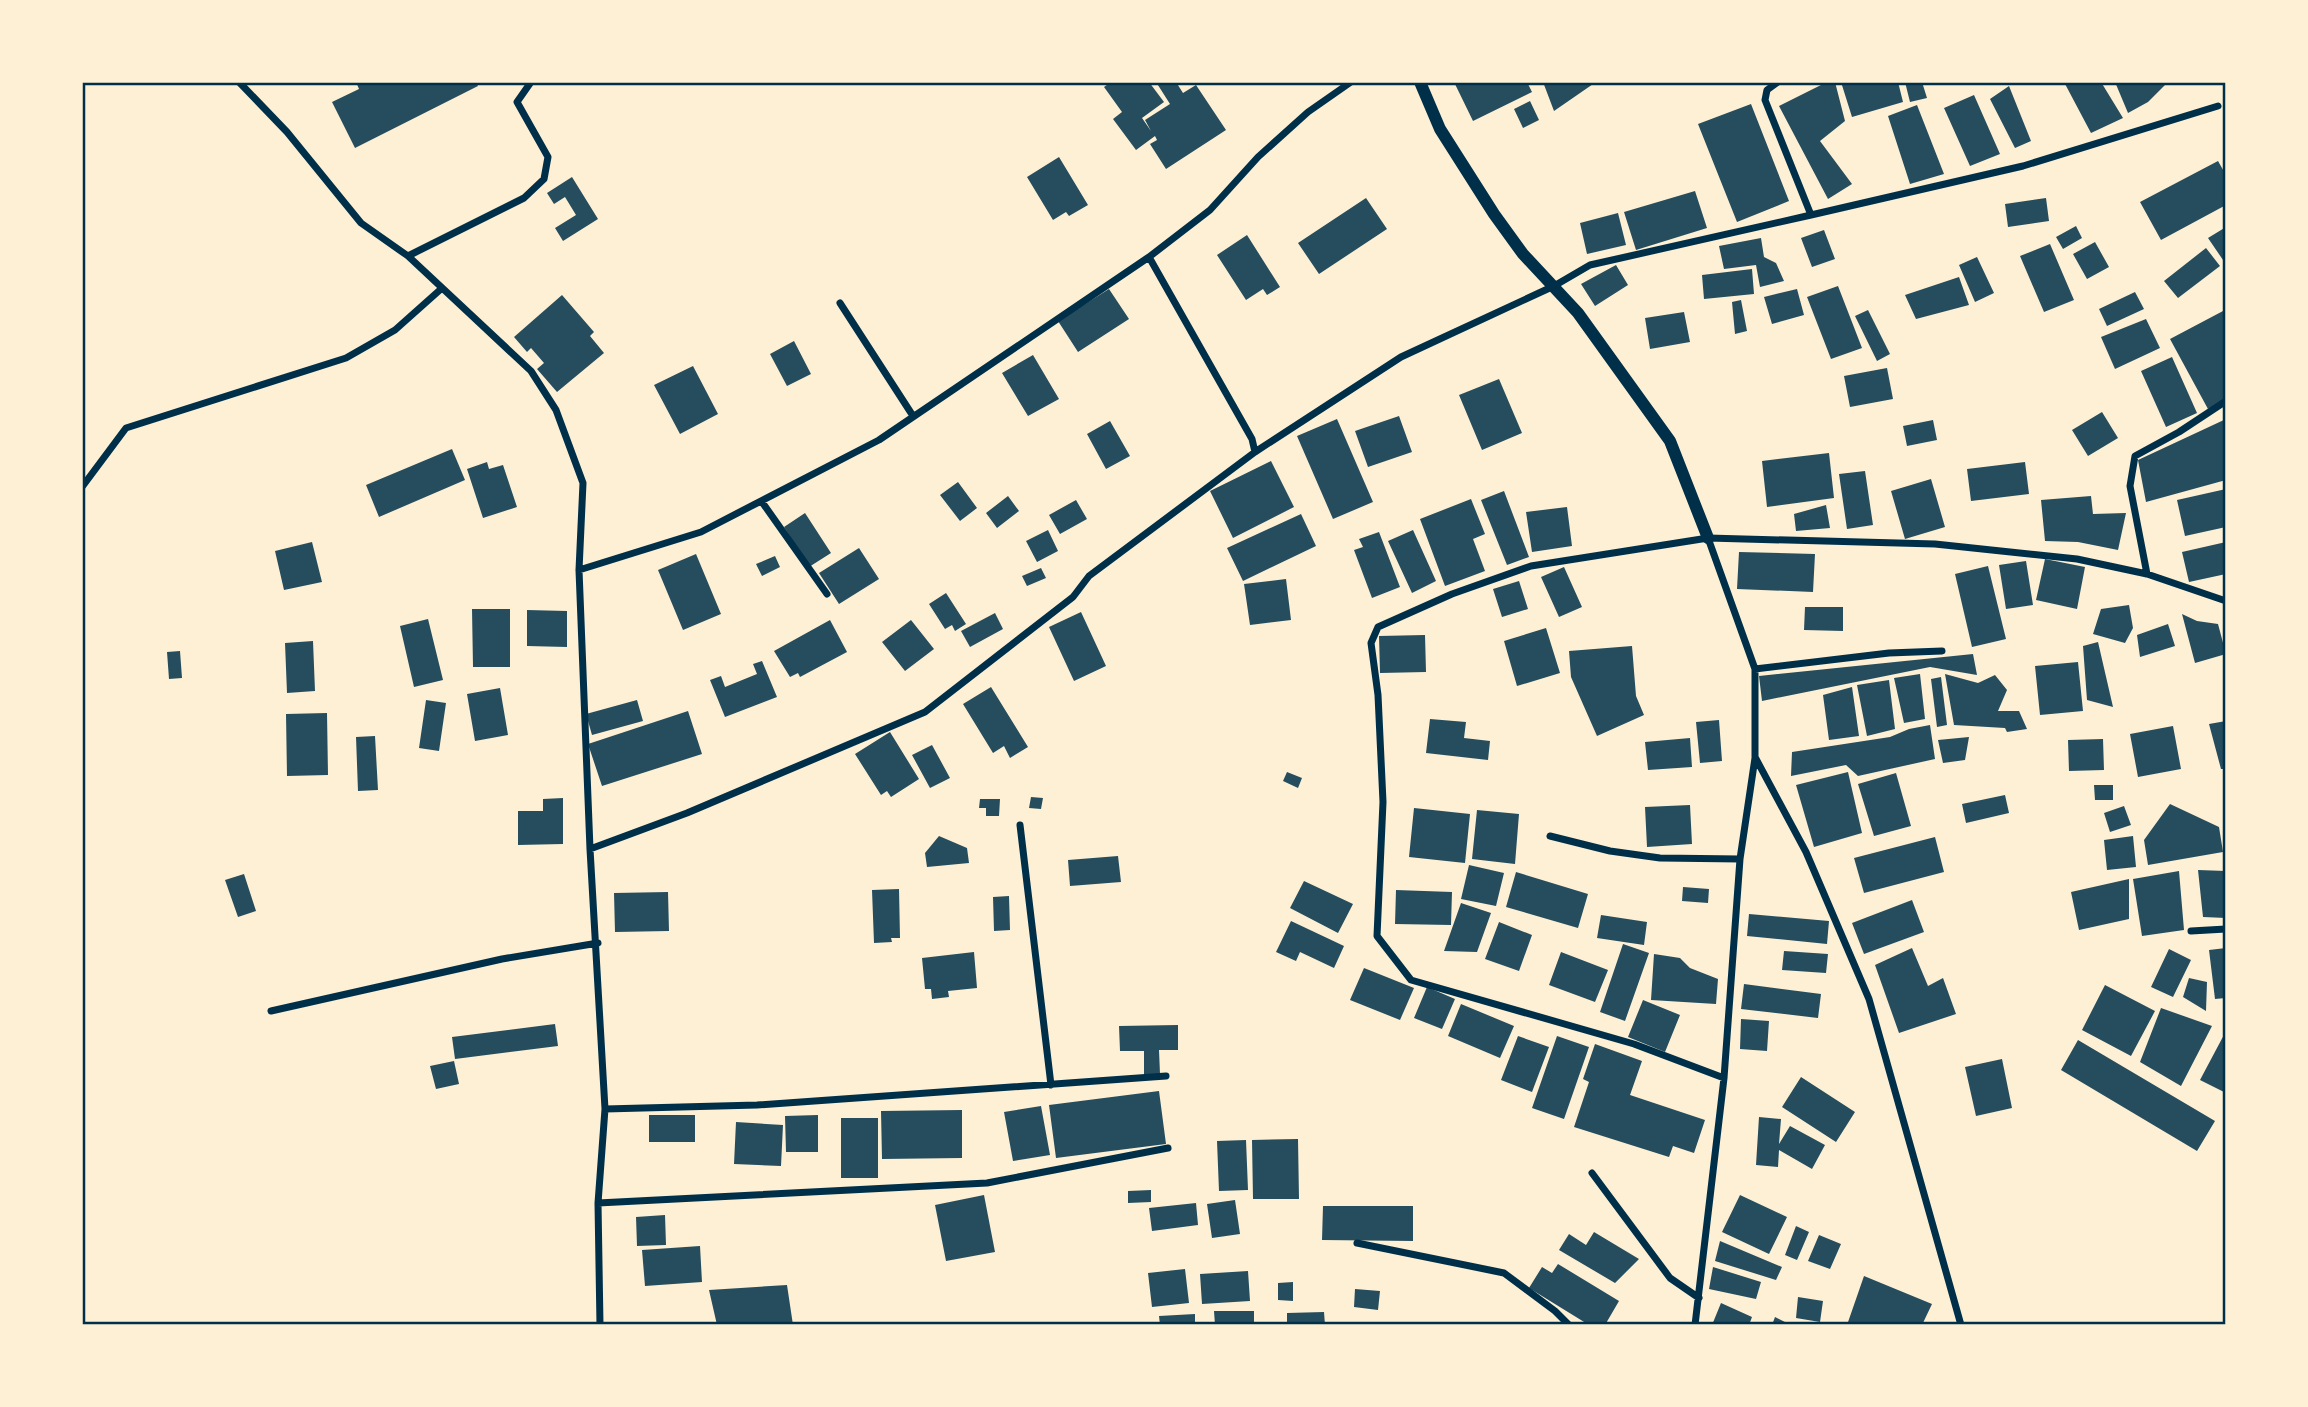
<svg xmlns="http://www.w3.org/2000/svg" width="2308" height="1407" font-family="'Asap Condensed',sans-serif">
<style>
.building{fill:#264d5e}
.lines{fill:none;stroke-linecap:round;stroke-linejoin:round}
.minor{stroke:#003049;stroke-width:7}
.tertiary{stroke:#003049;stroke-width:12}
.neatline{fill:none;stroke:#003049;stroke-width:2.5}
</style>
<rect width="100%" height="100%" fill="#fdf0d5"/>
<path class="building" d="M356,82H476L478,86L355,148L332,102L359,89Z
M1111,82H1149L1164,102L1142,118L1151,131L1145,120L1170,104L1156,82H1176L1183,93L1196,85L1226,130L1166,169L1150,144L1157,140L1155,136L1136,150L1113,119L1122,112L1104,87Z
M1454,82H1527L1532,92L1473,121Z
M1543,82H1596L1554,111Z
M1827,82H1835L1845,121L1820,141L1852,184L1828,199L1779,106Z
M1841,82H1898L1903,102L1852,117Z
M1905,82H1922L1927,98L1910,102Z
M2064,82H2101L2123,118L2091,133Z
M2115,82H2168L2148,102L2128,113Z
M2009,86L2031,141L2015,148L1990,99Z
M1974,95L2000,154L1970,166L1944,108Z
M1530,101L1539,120L1523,128L1514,109Z
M1751,104L1789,201L1737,222L1698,124Z
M1917,105L1944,174L1910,184L1888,116Z
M1059,157L1088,205L1069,216L1066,212L1053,220L1027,177Z
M2218,161L2226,175V205L2161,240L2140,202Z
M572,177L598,219L563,241L555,228L576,215L565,197L554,204L547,193Z
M1695,191L1707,228L1636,250L1624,212Z
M1366,198L1387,229L1319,274L1298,243Z
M2046,198L2049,221L2008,227L2005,204Z
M1618,213L1626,245L1587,254L1580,223Z
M2076,226L2082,238L2063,249L2056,237Z
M2226,227V258L2223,260L2208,238Z
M1824,230L1835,259L1812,267L1801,238Z
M1247,235L1280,287L1267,295L1263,289L1246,300L1217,255Z
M1761,238L1764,257L1776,263L1784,281L1760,287L1756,265L1724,269L1719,246Z
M2095,242L2109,267L2087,279L2073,254Z
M2050,244L2074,300L2044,312L2020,256Z
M2206,248L2220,266L2178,298L2164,281Z
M1977,257L1994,293L1975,302L1959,265Z
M1616,265L1628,285L1595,306L1581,284Z
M1752,269L1754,294L1704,299L1702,275Z
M1959,277L1969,305L1916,319L1905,295Z
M1838,286L1862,348L1831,359L1807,297Z
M1109,289L1129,319L1078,352L1058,321Z
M1797,289L1804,315L1772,324L1764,297Z
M2135,292L2144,309L2107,326L2099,309Z
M562,295L594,332L590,336L604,353L557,392L537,369L544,363L531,348L527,352L514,337Z
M1741,300L1747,331L1735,334L1732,302Z
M1868,310L1890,354L1877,361L1855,316Z
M2223,311L2226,316V400L2208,409L2170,339Z
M1684,312L1690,342L1650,349L1645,318Z
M2146,319L2160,348L2115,369L2101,337Z
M794,341L811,374L787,386L770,354Z
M1033,355L1059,399L1028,416L1002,373Z
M2172,357L2197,413L2166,427L2141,371Z
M693,366L718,414L680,434L654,385Z
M1887,368L1893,399L1850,407L1844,376Z
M1499,379L1522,433L1482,450L1459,395Z
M2102,412L2118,438L2088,456L2072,430Z
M1399,416L1412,452L1368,467L1355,431Z
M1337,419L1373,502L1333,519L1297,436Z
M2226,419V480L2146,502L2138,460Z
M1933,420L1937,440L1907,446L1903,426Z
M1110,421L1130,456L1106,469L1087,434Z
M452,449L465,480L379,517L366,485Z
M1829,453L1834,498L1767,507L1762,461Z
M1271,461L1294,507L1233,538L1210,491Z
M487,462L489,469L503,465L517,507L483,518L467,469Z
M2025,462L2029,494L1971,501L1967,469Z
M1865,471L1873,525L1847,529L1839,474Z
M1931,479L1945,527L1905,539L1891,491Z
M958,482L977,508L960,521L940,495Z
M2226,489V527L2185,536L2177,500Z
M1504,491L1529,557L1507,565L1481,500Z
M1008,496L1019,511L997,528L986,513Z
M2091,496L2093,514L2126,513L2118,550L2078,542L2045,541L2041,500Z
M1471,499L1485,534L1473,539L1485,571L1445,586L1420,519Z
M1076,500L1087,519L1060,534L1049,515Z
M1826,505L1830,528L1796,531L1794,514Z
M1567,507L1572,546L1532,552L1526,512Z
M805,513L831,553L809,567L784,527Z
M1301,514L1316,546L1243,581L1227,548Z
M1048,530L1058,551L1037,562L1026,541Z
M1413,530L1436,581L1412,593L1388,541Z
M1379,532L1400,587L1372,598L1354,550L1363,547L1359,539Z
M312,542L322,582L284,590L275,551Z
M2226,542V574L2189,582L2182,552Z
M859,548L879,579L839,604L819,573Z
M1739,552L1815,554L1813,592L1737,589Z
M696,554L721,614L683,630L658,570Z
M775,556L780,567L762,576L756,564Z
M2045,559L2085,567L2077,609L2036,600Z
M2026,561L2033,605L2006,609L1999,565Z
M1988,566L2006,639L1972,647L1955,574Z
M1564,567L1582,607L1559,617L1541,577Z
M1041,568L1046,578L1027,586L1022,576Z
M1286,579L1291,620L1250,625L1244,584Z
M1519,581L1528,609L1502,617L1493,589Z
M946,593L966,624L955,631L952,625L945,629L929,604Z
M2129,605L2133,628L2125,643L2093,634L2101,609Z
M1805,607H1843V631L1804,630Z
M472,609H510V667H473Z
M527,610L567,611V647L527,646Z
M1081,612L1106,666L1074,681L1049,627Z
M995,613L1003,629L970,647L961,631Z
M2182,614L2197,621L2218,624L2226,654L2195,663Z
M428,619L443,680L414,687L400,626Z
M830,620L847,652L800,677L798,673L790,677L774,651Z
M911,620L934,649L905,671L882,642Z
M2168,624L2175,646L2140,657L2137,635Z
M1546,628L1560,673L1517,686L1504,641Z
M1425,635L1426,672L1380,673L1379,636Z
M313,641L315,691L287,693L285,643Z
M2098,642L2113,707L2087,700L2083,646Z
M1632,646L1636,696L1644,715L1597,736L1571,677L1569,651Z
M180,651L182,678L169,679L167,652Z
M1973,654L1977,675L1930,667L1762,701L1759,676Z
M762,661L777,697L725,717L710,680L721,676L725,687L757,674L753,664Z
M2078,662L2083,711L2040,715L2035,666Z
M1920,674L1925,719L1904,723L1894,678Z
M1945,674L1978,683L1995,675L2007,690L1998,711H2019L2027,729L2007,732L2005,728L1954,725Z
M1941,677L1947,725L1937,727L1931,679Z
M1889,680L1895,729L1867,736L1857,685Z
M991,687L1028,747L1010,758L1004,746L993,753L963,704Z
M1852,687L1859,736L1829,740L1823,695Z
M500,688L508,735L475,741L467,694Z
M426,700L446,703L439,751L419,748Z
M637,700L643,721L592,735L586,714Z
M688,711L702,754L602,786L588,744Z
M327,713L328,775L287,776L286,714Z
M1430,719L1466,722L1464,738L1490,741L1488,760L1426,753Z
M1719,720L1722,761L1700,763L1696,722Z
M2226,721V769H2221L2209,724Z
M1930,725L1935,759L1858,776L1846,765L1791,776L1792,752L1890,737L1909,729Z
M2173,726L2181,769L2138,777L2130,734Z
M890,732L919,779L891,797L887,791L881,795L855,754Z
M375,736L378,790L358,791L356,737Z
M1969,737L1965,760L1943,763L1938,740Z
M1690,738L1692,767L1648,770L1645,742Z
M2103,739L2104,770L2069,771L2068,740Z
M932,745L950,778L930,788L912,755Z
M1287,772L1302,778L1298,788L1283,781Z
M1848,772L1862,833L1814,847L1796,785Z
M1896,773L1911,826L1874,836L1858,784Z
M2094,785H2113V800H2095Z
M2005,795L2009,813L1966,823L1962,804Z
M1031,797L1043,798L1041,809L1029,808Z
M563,798V844L518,845V811H543V799Z
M980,799H1000L999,816H986V808H979Z
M2170,804L2219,827L2223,852L2148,865L2144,840Z
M1690,805L1692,844L1647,847L1645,807Z
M2124,806L2131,825L2110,832L2104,813Z
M1414,808L1470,814L1465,863L1409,857Z
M1477,810L1519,814L1515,864L1472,859Z
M939,836L967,848L969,863L927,867L925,853Z
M2133,836L2136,867L2107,870L2104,840Z
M1935,837L1944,872L1864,893L1854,858Z
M1118,856L1121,882L1070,886L1068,860Z
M1469,865L1504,873L1496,906L1461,899Z
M2198,870L2226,871V918L2203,917Z
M2179,871L2184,930L2142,936L2133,879Z
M1516,872L1588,894L1578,928L1506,907Z
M244,874L256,911L238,917L225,880Z
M2129,879V919L2079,930L2071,892Z
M1304,881L1353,904L1338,933L1290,908Z
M1683,887L1709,889L1708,903L1682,901Z
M899,889L900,938H891L892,942L874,943L872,890Z
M1396,890L1452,892L1451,925L1395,924Z
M668,892L669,931L615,932L614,893Z
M1009,896L1010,930L994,931L993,897Z
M1912,900L1924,932L1864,954L1852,923Z
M1461,903L1491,913L1477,952L1444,951Z
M1749,914L1829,921L1827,944L1747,936Z
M1601,915L1647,922L1644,945L1597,938Z
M1291,921L1344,946L1334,968L1300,952L1296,961L1276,952Z
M1499,922L1532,935L1519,971L1485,959Z
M1623,944L1649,953L1625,1021L1600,1012Z
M1912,948L1928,986L1943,978L1956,1014L1899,1033L1875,965Z
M2226,948V998L2215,999L2209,950Z
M2169,949L2191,960L2173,997L2151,987Z
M1784,951L1828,954L1826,973L1782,970Z
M974,952L977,988L948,991L949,997L932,999L931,989H925L922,958Z
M1561,952L1608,970L1595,1002L1549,985Z
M1654,954L1680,958L1690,968L1718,979L1716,1004L1651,1000Z
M1364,968L1414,988L1400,1020L1350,1000Z
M2189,978L2207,982L2206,1011L2183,997Z
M1744,984L1821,994L1818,1018L1741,1009Z
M2105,985L2155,1011L2131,1056L2082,1030Z
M1427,987L1455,999L1442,1029L1414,1018Z
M1643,1000L1680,1015L1665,1052L1628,1037Z
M1461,1004L1514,1026L1500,1058L1448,1036Z
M2161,1008L2212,1026L2181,1086L2140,1062Z
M1741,1019L1769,1021L1767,1051L1740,1049Z
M555,1024L558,1046L455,1059L452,1037Z
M1178,1025V1050H1159L1160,1074H1144V1051H1120L1119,1026Z
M2226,1031V1093L2200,1080Z
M1518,1036L1549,1047L1532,1092L1501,1080Z
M1557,1036L1589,1047L1564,1119L1532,1108Z
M2078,1040L2215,1121L2197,1151L2061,1070Z
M1595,1044L1642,1061L1630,1095L1705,1120L1694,1153L1673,1146L1669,1157L1574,1127L1589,1082L1583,1079Z
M2002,1059L2012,1108L1976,1116L1965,1067Z
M454,1061L459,1084L436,1089L430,1066Z
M1801,1077L1855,1112L1836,1142L1782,1107Z
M1159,1091L1166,1144L1056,1158L1049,1105Z
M1041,1106L1050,1155L1013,1161L1004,1112Z
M962,1110V1158L882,1159L881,1111Z
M649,1115H695V1142H649Z
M818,1115V1152H786L785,1116Z
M1759,1117L1781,1119L1779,1144L1790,1126L1825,1145L1812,1169L1779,1150L1778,1167L1756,1165Z
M841,1118H878V1178H841Z
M736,1122L783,1125L781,1166L734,1164Z
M1298,1139L1299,1199H1253L1252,1140Z
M1246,1140L1248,1190L1219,1191L1217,1141Z
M1151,1190V1202L1128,1203V1191Z
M984,1195L995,1252L946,1261L935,1205Z
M1740,1195L1787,1217L1769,1254L1722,1232Z
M1235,1200L1240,1234L1212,1238L1207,1204Z
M1196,1203L1198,1225L1152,1231L1149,1208Z
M1323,1206H1413V1241L1322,1240Z
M665,1215L666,1245L637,1246L636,1217Z
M1796,1226L1809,1232L1797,1260L1785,1255Z
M1594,1232L1639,1259L1615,1283L1559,1250L1569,1234L1586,1245Z
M1819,1235L1841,1244L1830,1269L1808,1261Z
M1720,1241L1782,1267L1776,1280L1715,1261Z
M700,1246L702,1282L645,1286L642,1250Z
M1558,1264L1619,1301L1605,1325H1589L1529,1288L1542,1267L1552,1273Z
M1713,1267L1761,1282L1756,1299L1709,1289Z
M1185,1269L1189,1303L1152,1307L1148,1273Z
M1248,1271L1250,1301L1202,1304L1200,1274Z
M1864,1276L1932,1304L1922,1325H1847Z
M1293,1282V1301L1278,1300V1283Z
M787,1285L793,1325H717L709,1290Z
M1355,1289L1380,1291L1378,1310L1354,1307Z
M1798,1297L1823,1301L1820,1322L1796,1318Z
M1721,1303L1752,1317L1749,1325H1712Z
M1214,1311H1254V1325H1215Z
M1324,1312L1325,1325H1287V1313Z
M1195,1314V1325H1160L1159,1316Z
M1775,1317L1791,1325H1772Z"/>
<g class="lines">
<path class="minor" d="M239,82L287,132L361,223L408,256L531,371L556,410L583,483L579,570L590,849L605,1109L598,1203L600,1325
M1811,215L2023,166L2218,106
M408,256L524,198L544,179L548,157L517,102L531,82
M840,303L913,416
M1255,452L1401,357L1554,286L1590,265L1811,215L1765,100L1767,90L1778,82
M82,487L126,428L346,358L395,330L441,289
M762,502L827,594
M1708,538L1755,669V757L1806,852L1869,999L1961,1325
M579,570L701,532L879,440L1149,257L1210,210L1258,157L1308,112L1351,82
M2147,574L2130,486L2135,456L2179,432L2226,401
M1755,669L1889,653L1942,651
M1020,825L1051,1085
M1550,836L1610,851L1660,858L1740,859
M590,849L687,813L925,712L1073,597L1089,576L1255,452L1252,439L1149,257
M2191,931L2226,929
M271,1011L502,959L598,943
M1724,1078L1634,1044L1411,980L1377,936L1383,802L1378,695L1371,643L1378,627L1452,594L1531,566L1708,538L1935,544L2077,559L2147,574L2226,601
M605,1109L757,1105L1166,1076
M1592,1173L1670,1278L1699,1298
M598,1203L987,1183L1168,1148
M1357,1243L1504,1273L1555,1311L1569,1325
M1695,1325L1724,1078L1740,859L1755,758"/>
<path class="tertiary" d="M1420,82L1440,129L1494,214L1523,254L1578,313L1670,441L1708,538"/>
</g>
<rect width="2308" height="1407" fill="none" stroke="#fdf0d5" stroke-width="168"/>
<rect x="84" y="84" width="2140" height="1239" class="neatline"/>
</svg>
